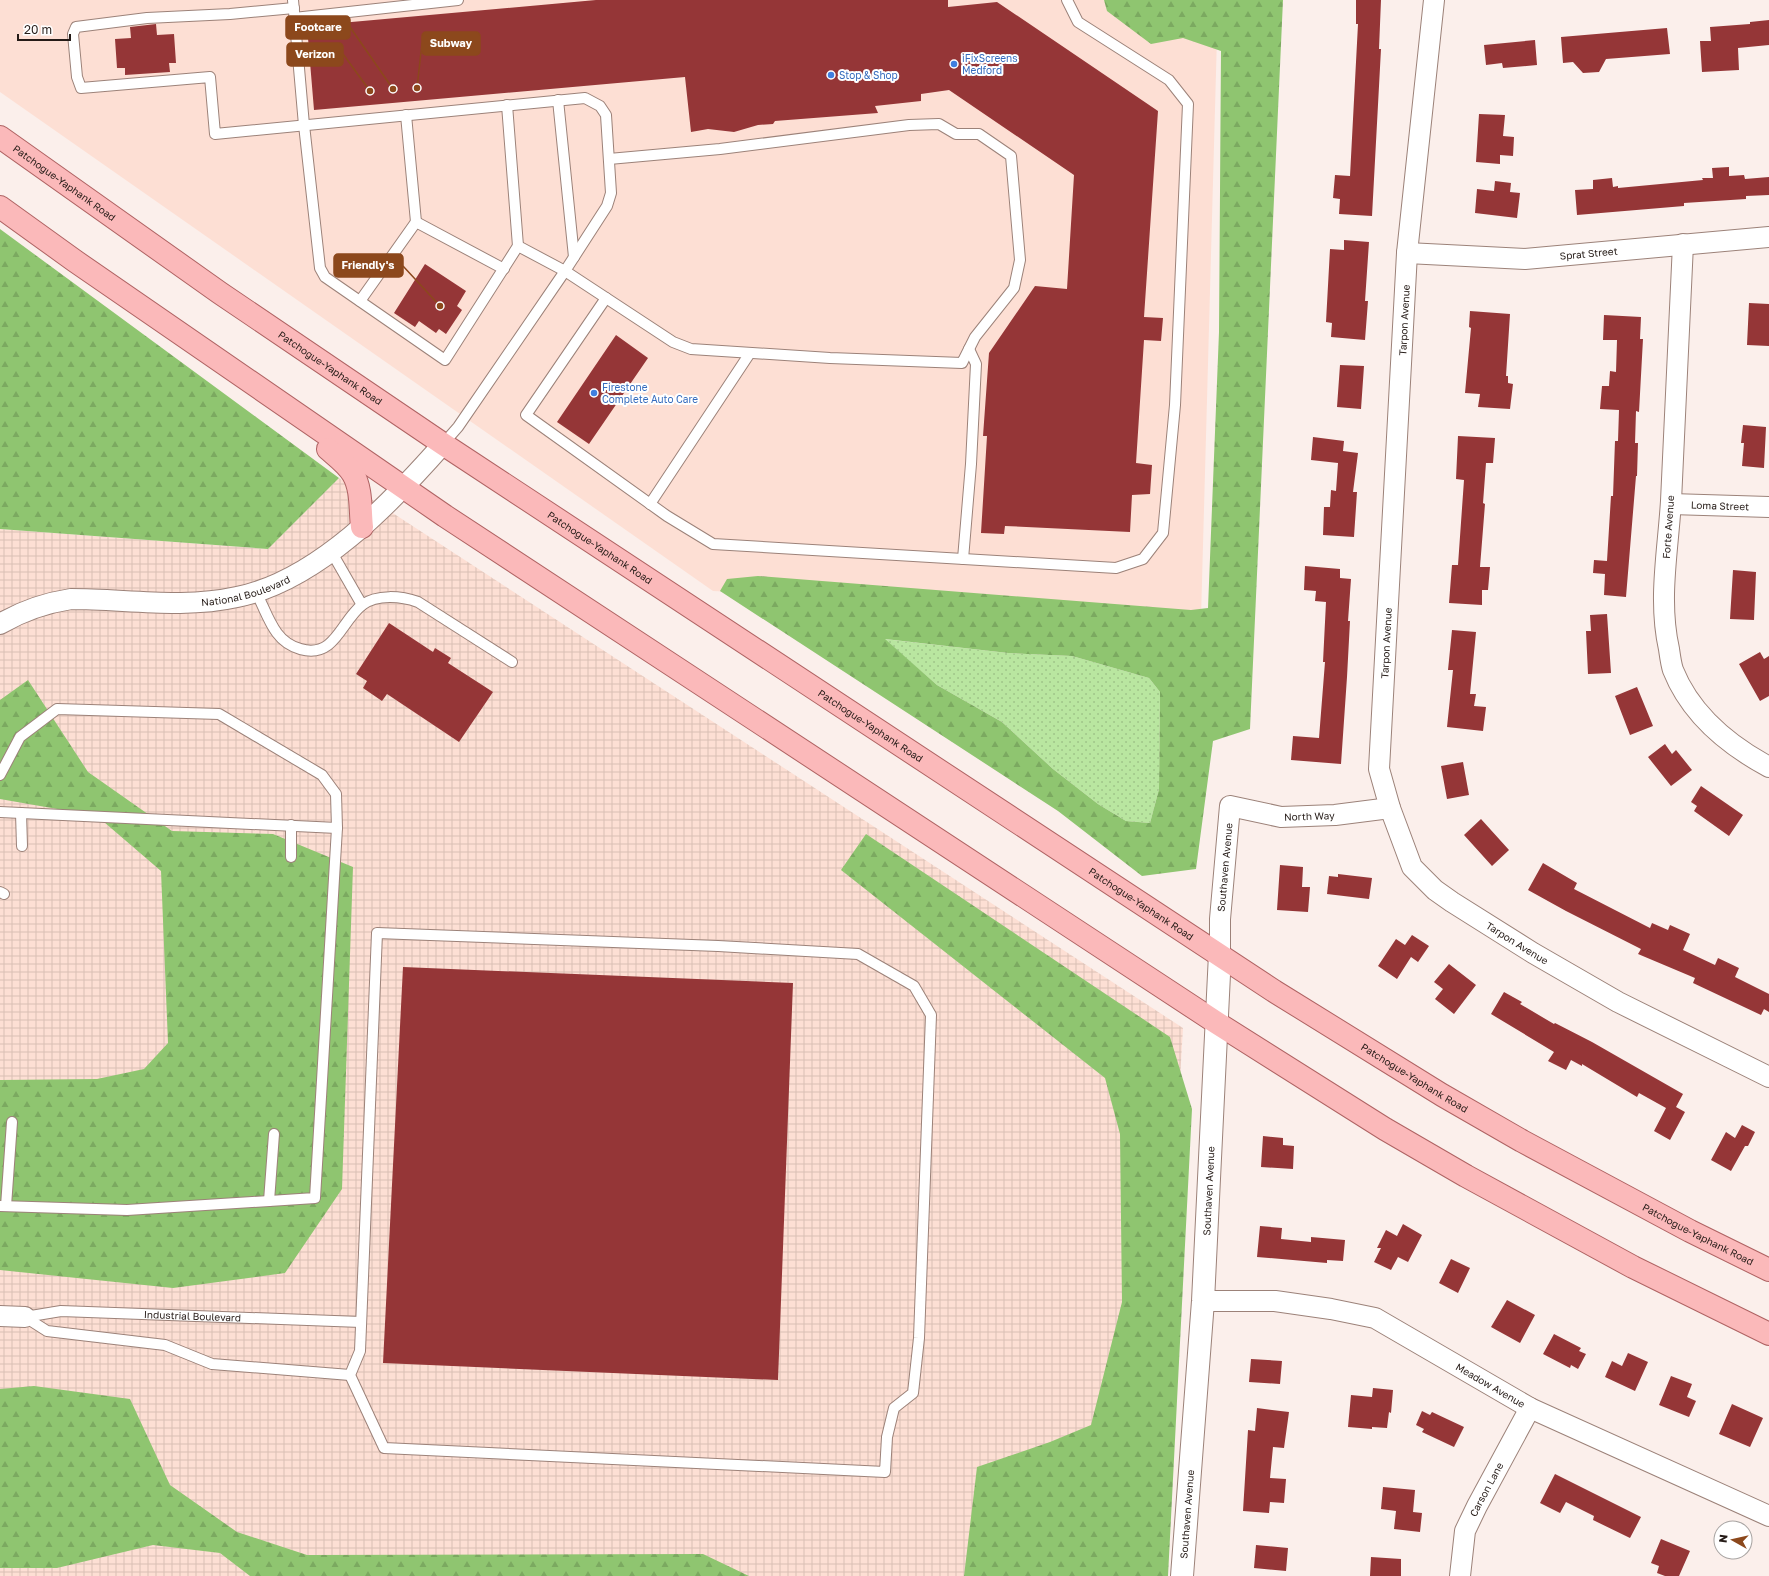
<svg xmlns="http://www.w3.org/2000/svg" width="1769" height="1576" font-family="'Golos Text',sans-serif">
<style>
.built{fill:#fddfd4}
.industrial{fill:url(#industrial-grid)}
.grass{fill:url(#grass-dots)}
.forest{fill:url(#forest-firs);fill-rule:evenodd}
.building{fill:#953637}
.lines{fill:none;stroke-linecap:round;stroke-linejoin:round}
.service-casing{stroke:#9c8279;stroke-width:12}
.minor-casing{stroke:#9c8279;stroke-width:22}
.tertiary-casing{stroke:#9c8279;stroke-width:24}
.primary-casing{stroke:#af6363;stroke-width:24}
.service{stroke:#fff;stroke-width:10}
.minor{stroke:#fff;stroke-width:20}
.tertiary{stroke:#fff;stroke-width:22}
.primary{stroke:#fbb9ba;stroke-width:22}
.shop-dot{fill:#3f7fe0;stroke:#fff;stroke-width:1.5}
.labels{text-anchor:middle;stroke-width:4;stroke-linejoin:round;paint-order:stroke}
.shop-label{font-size:10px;fill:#366cbe;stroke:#fff;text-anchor:start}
.street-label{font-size:10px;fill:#251b17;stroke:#fff}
.leader{fill:none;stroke:#8c481c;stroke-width:1.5}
.callout-dot{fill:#8c481c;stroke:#fff;stroke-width:1.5}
.callout{fill:#8c481c;stroke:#8c481c;stroke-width:1.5}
.callout-label{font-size:11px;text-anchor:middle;font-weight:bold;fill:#fff}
</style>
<defs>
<pattern id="industrial-grid" width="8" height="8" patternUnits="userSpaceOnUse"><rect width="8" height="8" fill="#fddfd4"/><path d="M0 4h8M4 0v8" fill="none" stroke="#d9bfb5"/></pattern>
<pattern id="grass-dots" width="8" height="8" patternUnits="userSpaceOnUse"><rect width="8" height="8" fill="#b9e6a0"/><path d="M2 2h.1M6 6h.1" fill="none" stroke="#9fc589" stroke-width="1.8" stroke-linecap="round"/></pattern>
<pattern id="forest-firs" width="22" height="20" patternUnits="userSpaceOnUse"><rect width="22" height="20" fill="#8fc570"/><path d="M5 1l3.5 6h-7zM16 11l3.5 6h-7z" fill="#7ba960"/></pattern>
</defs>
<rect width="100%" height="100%" fill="#fbefeb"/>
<path class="built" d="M0,0H1218L1201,618L713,591L0,92Z"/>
<path class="industrial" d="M339,478L1183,1028L1151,1576H0V529L268,549Z"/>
<path class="grass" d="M884,639L1008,653L1072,656L1149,678L1160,692L1159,789L1150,823L1126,821L1098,804L1053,769L1002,722L937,685Z"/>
<path class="forest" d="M1104,0H1283L1250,729L1213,741L1196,869L1142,876L1058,811L720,591L727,579L758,576L1191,610L1208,608L1219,332L1221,51L1183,38L1151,44L1107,11ZM885,639L1008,653L1072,656L1149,678L1160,692L1159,789L1150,823L1126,821L1098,804L1053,769L1002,722L937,685Z
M0,229L339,478L268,549L0,529Z
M28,680L88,772L172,831L273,834L353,867L342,1189L285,1273L173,1288L0,1270V1080L97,1079L144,1069L168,1043L161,871L97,816L0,799V700Z
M866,834L1170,1037L1192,1109L1168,1576H964L977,1467L1050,1442L1091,1425L1122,1302L1120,1134L1105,1078L841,870Z
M34,1386L130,1399L170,1485L237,1532L307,1555L703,1554L749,1576H250L220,1553L153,1545L57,1568H0V1389Z"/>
<path class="building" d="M596,0H948V7L997,2L1158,111L1144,317L1163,318L1161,341L1144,340L1136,463L1152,465L1150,494L1132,495L1130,532L1005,526L1004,534L981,533L987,436H983L989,353L1035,286L1067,289L1074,175L949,90L921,94V101L875,106L878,113L775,121L773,124L758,125L734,132L708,129L691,132L685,77L314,110L307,26Z
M1356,0H1381L1379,49H1381L1372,216L1339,214L1340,199L1333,198L1335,175L1350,176L1358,24H1356Z
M1769,20V45L1738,48L1739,70L1702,72L1700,41H1711L1710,27L1750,24V22Z
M156,24L157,35L174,34L176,63H169L170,72L125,75V68H117L115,39L131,38L130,27Z
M1667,28L1670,54L1606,59L1599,72L1583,73L1573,62L1563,63L1561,37Z
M1535,40L1537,65L1503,68L1502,63L1486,65L1484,45Z
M1479,114L1505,115L1503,136L1514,137L1513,156L1500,155V164L1476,162Z
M1729,167V176L1744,175L1745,179L1769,177V195L1746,196V199L1684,203V206L1577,215L1575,190L1593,189V180L1612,178L1613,187L1618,186V188L1703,180L1702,178H1713L1712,168Z
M1495,181L1511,183L1510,192L1520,193L1517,218L1475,213L1477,189L1494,191Z
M1344,240L1369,242L1365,301H1368L1365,340L1331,337L1332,323L1326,322L1330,249L1344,250Z
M425,264L466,291L457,306L462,310L446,334L439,329L436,333L419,321L415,327L394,313Z
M1749,303L1769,304V346L1747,345Z
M1470,311L1510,314L1506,376H1508V383L1513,384L1510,409L1478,407L1480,394L1465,393L1471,328L1469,327Z
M1604,315L1641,317L1640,339H1643L1639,412L1636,411L1635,443H1638L1637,476H1636L1626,597L1604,595L1605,574L1593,573L1594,560L1607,561L1611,496H1613L1615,441H1618L1619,410L1600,409L1602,386H1609L1610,371L1616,372L1617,340H1603Z
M616,335L648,358L589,444L557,422Z
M1340,365L1364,366L1361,409L1337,407Z
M1743,425L1766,427L1764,468L1742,466L1744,443H1741Z
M1458,436L1495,438L1493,463H1486L1483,503L1485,504L1480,567H1490L1488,590H1482V605L1449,603L1452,565H1458L1464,480L1456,479Z
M1313,437L1344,441L1343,451L1358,453L1353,492H1357L1354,537L1323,535L1324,507H1330L1331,490L1336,491L1338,463L1311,460Z
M1305,566L1340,569V578L1351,579L1348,621H1350L1347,677L1341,764L1291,760L1293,736L1319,738L1325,662H1323L1326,602L1315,601L1316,591L1304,590Z
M1733,570L1756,572L1754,620L1730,619Z
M1607,614L1611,673L1588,674L1586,631H1591L1590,615Z
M389,623L433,652L435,648L451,658L448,663L493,692L459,742L387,694L382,701L363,688L367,681L356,674Z
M1452,630L1476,632L1470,694H1476L1474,706L1486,707L1483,731L1447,727L1453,670H1448Z
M1760,652L1764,659L1769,656V696L1760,701L1739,664Z
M1637,687L1653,726L1630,735L1615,696Z
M1665,744L1672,754L1676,750L1692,770L1671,786L1648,757Z
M1463,762L1469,795L1447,799L1441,766Z
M1701,786L1743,815L1729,836L1694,811L1697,806L1691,802Z
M1481,819L1509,850L1492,866L1464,835Z
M1543,863L1577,883L1574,889L1650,928L1652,923L1668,930L1670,925L1690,934L1683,950L1715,965L1718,958L1739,968L1735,977L1769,994V1012L1764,1009L1761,1015L1693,983L1695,978L1638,954L1641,949L1566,911L1528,890Z
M1280,865L1303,867L1302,887H1310L1308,912L1277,910Z
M1338,874L1372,878L1369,899L1327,894L1329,876L1338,877Z
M1412,935L1429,946L1418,962L1411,957L1397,979L1378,966L1396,939L1405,945Z
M1449,964L1476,985L1454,1014L1435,999L1443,989L1434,982Z
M403,967L793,983L778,1380L383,1363Z
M1504,992L1522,1002L1520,1004L1554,1024L1555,1023L1592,1042L1683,1094L1676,1107L1685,1112L1670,1140L1654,1131L1666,1108L1639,1093L1637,1097L1582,1064V1066L1571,1060L1566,1070L1548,1061L1554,1052L1491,1014Z
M1742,1125L1755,1132L1748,1146H1745L1731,1171L1711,1160L1726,1132L1735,1138Z
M1263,1136L1283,1138V1145L1294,1146L1293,1169L1261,1167Z
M1403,1224L1422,1235L1408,1262L1398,1257L1391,1270L1374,1262L1381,1248H1377L1386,1230L1397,1236Z
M1260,1226L1282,1228L1281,1239L1311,1242V1237L1345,1240L1343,1261L1327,1260V1263L1257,1257Z
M1451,1259L1470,1268L1458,1293L1439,1283Z
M1507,1300L1535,1315L1520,1343L1491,1327Z
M1554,1334L1581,1348L1579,1351L1586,1354L1578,1369L1571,1365L1570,1368L1543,1354Z
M1628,1353L1648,1362L1635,1391L1605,1377L1612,1361L1622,1366Z
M1251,1359L1282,1361L1280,1384L1249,1382Z
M1671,1376L1692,1384L1687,1397L1696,1401L1689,1417L1659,1405Z
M1373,1388L1393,1390L1391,1413L1389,1412L1387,1428L1372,1427V1429L1348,1427L1351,1395L1372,1397Z
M1732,1404L1763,1418L1750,1447L1719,1434Z
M1257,1408L1289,1412L1284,1448L1273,1447L1270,1478L1286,1479L1284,1503L1270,1502L1269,1513L1243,1511L1248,1430L1255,1431Z
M1422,1411L1430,1415L1432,1412L1464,1427L1454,1447L1422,1432L1424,1429L1416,1425Z
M1555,1474L1641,1517L1630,1538L1593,1520L1594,1516L1566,1502L1560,1513L1540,1503Z
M1383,1487L1415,1490L1413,1512L1422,1513L1420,1532L1394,1529L1396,1511L1381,1509Z
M1661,1539L1690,1551L1679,1576H1665L1657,1573L1659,1566L1651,1563Z
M1256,1545L1288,1548L1286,1571L1254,1568Z
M1371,1557L1401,1559V1576H1370Z"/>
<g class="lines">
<g class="service-casing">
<g id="service">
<path d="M293,0L304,125L320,268L325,277L445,360L518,246L565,271L673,342L691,349L830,358L962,363L975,337L1014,288L1020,260L1011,156L979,134H956L939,124L909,125L720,149L609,159"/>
<path d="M294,8L230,14L147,18L76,27L73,34L77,77L81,88L210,77L215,134L585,98L600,106L606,115L611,193L607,206L565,271L458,427L443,444"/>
<path d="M294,18L458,0"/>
<path d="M558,100L574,257"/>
<path d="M507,105L518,246"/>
<path d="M406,115L416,222"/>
<path d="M606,298L526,415L667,516L713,544L1116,568L1143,559L1163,533L1175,405L1188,104L1169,80L1078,22L1067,0"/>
<path d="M360,301L416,222L504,269"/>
<path d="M650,504L750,353"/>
<path d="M331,551L362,605"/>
<path d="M963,559L971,464L976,364L969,349"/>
<path d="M256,592C263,605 268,621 277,633C288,648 312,657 328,645C341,635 348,616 362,605C377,594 401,596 418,602L512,662"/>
<path d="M0,775L20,737L57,709L219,714L322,775L336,794L337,828L0,812"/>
<path d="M21,813L22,846"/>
<path d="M291,825V857"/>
<path d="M0,892L4,894"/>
<path d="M377,933L718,946L858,954L914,986L931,1015L919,1338L913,1393L894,1408L887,1437L885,1472L384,1448L350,1375L360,1351Z"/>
<path d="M269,1201L274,1134"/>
<path d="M0,1206L127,1210L315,1198L337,828"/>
<path d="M6,1206L12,1122"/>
<path id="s1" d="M25,1317L61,1311L361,1322"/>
<path d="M25,1317L47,1331L165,1345L212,1364L350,1375"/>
</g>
</g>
<g class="minor-casing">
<g id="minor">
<path id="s2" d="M1434,0L1407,253L1379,769L1390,808L1412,867L1435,890L1452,902L1533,953L1618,1002L1769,1077"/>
<path d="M1683,244C1679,330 1675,416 1671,501C1668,551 1658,600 1669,649C1670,656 1671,664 1673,670C1691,715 1728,745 1769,767"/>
<path id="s3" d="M1407,253L1525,259L1769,237"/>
<path id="s4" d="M1671,504L1769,507"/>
<path id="s5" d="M0,624C22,611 45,603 71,599C126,599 183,609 237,597C317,581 391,503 443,444"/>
<path id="s6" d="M1220,954V919L1230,806L1281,817L1335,815L1390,808"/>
<path id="s7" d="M1203,1301H1275L1331,1309L1375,1318L1530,1408L1769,1516"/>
<path d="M0,1316L25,1317"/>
<path id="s8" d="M1460,1576L1465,1531L1477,1506L1530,1408"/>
</g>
</g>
<g class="tertiary-casing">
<g id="tertiary">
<path id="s9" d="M1182,1576L1203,1301L1220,954"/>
</g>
</g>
<g class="primary-casing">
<g id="primary">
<path id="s10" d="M0,137L220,293L443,444L1274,991L1442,1095L1522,1141L1690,1231L1769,1270"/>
<path d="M0,207L75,261L445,516L1217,1023L1385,1129L1466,1176L1633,1267L1769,1334"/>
<path d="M328,449C336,456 347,464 353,474C362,489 360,510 362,527"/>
</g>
</g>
<use href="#service" class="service"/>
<use href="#minor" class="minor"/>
<use href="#tertiary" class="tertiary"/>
<use href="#primary" class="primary"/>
</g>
<g class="shop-dot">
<circle cx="954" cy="64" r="4"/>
<circle cx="831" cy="75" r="4"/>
<circle cx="594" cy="393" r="4"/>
</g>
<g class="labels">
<g class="shop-label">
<text x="962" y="62">iFixScreens<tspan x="962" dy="12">Medford</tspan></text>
<text x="839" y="79">Stop &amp; Shop</text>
<text x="602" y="391">Firestone<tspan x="602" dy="12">Complete Auto Care</tspan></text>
</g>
<g class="street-label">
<text dy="4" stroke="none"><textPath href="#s10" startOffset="79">Patchogue-Yaphank Road</textPath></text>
<text dy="4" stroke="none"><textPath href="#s3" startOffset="182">Sprat Street</textPath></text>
<text transform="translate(1404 320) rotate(-87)" y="4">Tarpon Avenue</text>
<text dy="4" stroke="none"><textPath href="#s10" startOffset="403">Patchogue-Yaphank Road</textPath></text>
<text dy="4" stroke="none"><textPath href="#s4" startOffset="49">Loma Street</textPath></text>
<text transform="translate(1668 527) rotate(-86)" y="4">Forte Avenue</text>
<text dy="4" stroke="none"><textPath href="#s10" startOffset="727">Patchogue-Yaphank Road</textPath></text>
<text dy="4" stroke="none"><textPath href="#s5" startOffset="252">National Boulevard</textPath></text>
<text transform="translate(1386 643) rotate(-87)" y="4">Tarpon Avenue</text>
<text dy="4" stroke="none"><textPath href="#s10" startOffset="1051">Patchogue-Yaphank Road</textPath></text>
<text dy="4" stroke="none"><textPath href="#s6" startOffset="229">North Way</textPath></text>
<text dy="4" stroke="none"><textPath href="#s6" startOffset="87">Southaven Avenue</textPath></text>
<text dy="4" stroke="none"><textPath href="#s10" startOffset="1375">Patchogue-Yaphank Road</textPath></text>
<text dy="4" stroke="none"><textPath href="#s2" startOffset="1005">Tarpon Avenue</textPath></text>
<text dy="4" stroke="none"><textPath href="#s10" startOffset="1699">Patchogue-Yaphank Road</textPath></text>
<text dy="4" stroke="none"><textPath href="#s9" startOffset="386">Southaven Avenue</textPath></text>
<text dy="4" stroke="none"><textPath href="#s10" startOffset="2023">Patchogue-Yaphank Road</textPath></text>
<text dy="4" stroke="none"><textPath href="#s1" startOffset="168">Industrial Boulevard</textPath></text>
<text dy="4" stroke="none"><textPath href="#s7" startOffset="307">Meadow Avenue</textPath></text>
<text dy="4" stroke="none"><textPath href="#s8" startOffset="92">Carson Lane</textPath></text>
<text dy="4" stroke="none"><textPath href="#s9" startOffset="62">Southaven Avenue</textPath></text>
</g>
</g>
<path class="leader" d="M393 89L350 27M417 88L422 43M370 91L343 54M440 306L403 266"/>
<g class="callout-dot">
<circle cx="393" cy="89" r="4"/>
<circle cx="417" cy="88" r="4"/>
<circle cx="370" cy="91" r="4"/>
<circle cx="440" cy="306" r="4"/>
</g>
<g class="callout">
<rect x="286" y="16" width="64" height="23" rx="4"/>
<rect x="422" y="32" width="58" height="23" rx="4"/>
<rect x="287" y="43" width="56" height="23" rx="4"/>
<rect x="334" y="254" width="69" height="23" rx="4"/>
</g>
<g class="callout-label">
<text x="318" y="31">Footcare</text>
<text x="451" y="47">Subway</text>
<text x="315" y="58">Verizon</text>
<text x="368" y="269">Friendly's</text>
</g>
<g transform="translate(1733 1540) rotate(278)"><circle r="19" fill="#ffffff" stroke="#a8a4a2"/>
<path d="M0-3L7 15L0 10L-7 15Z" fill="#8c481c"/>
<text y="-6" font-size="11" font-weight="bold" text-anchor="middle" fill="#251b17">N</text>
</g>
<path d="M18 34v6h52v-6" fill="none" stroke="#251b17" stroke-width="2"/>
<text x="24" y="34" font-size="12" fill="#251b17" stroke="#ffffff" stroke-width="3" paint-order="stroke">20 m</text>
</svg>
